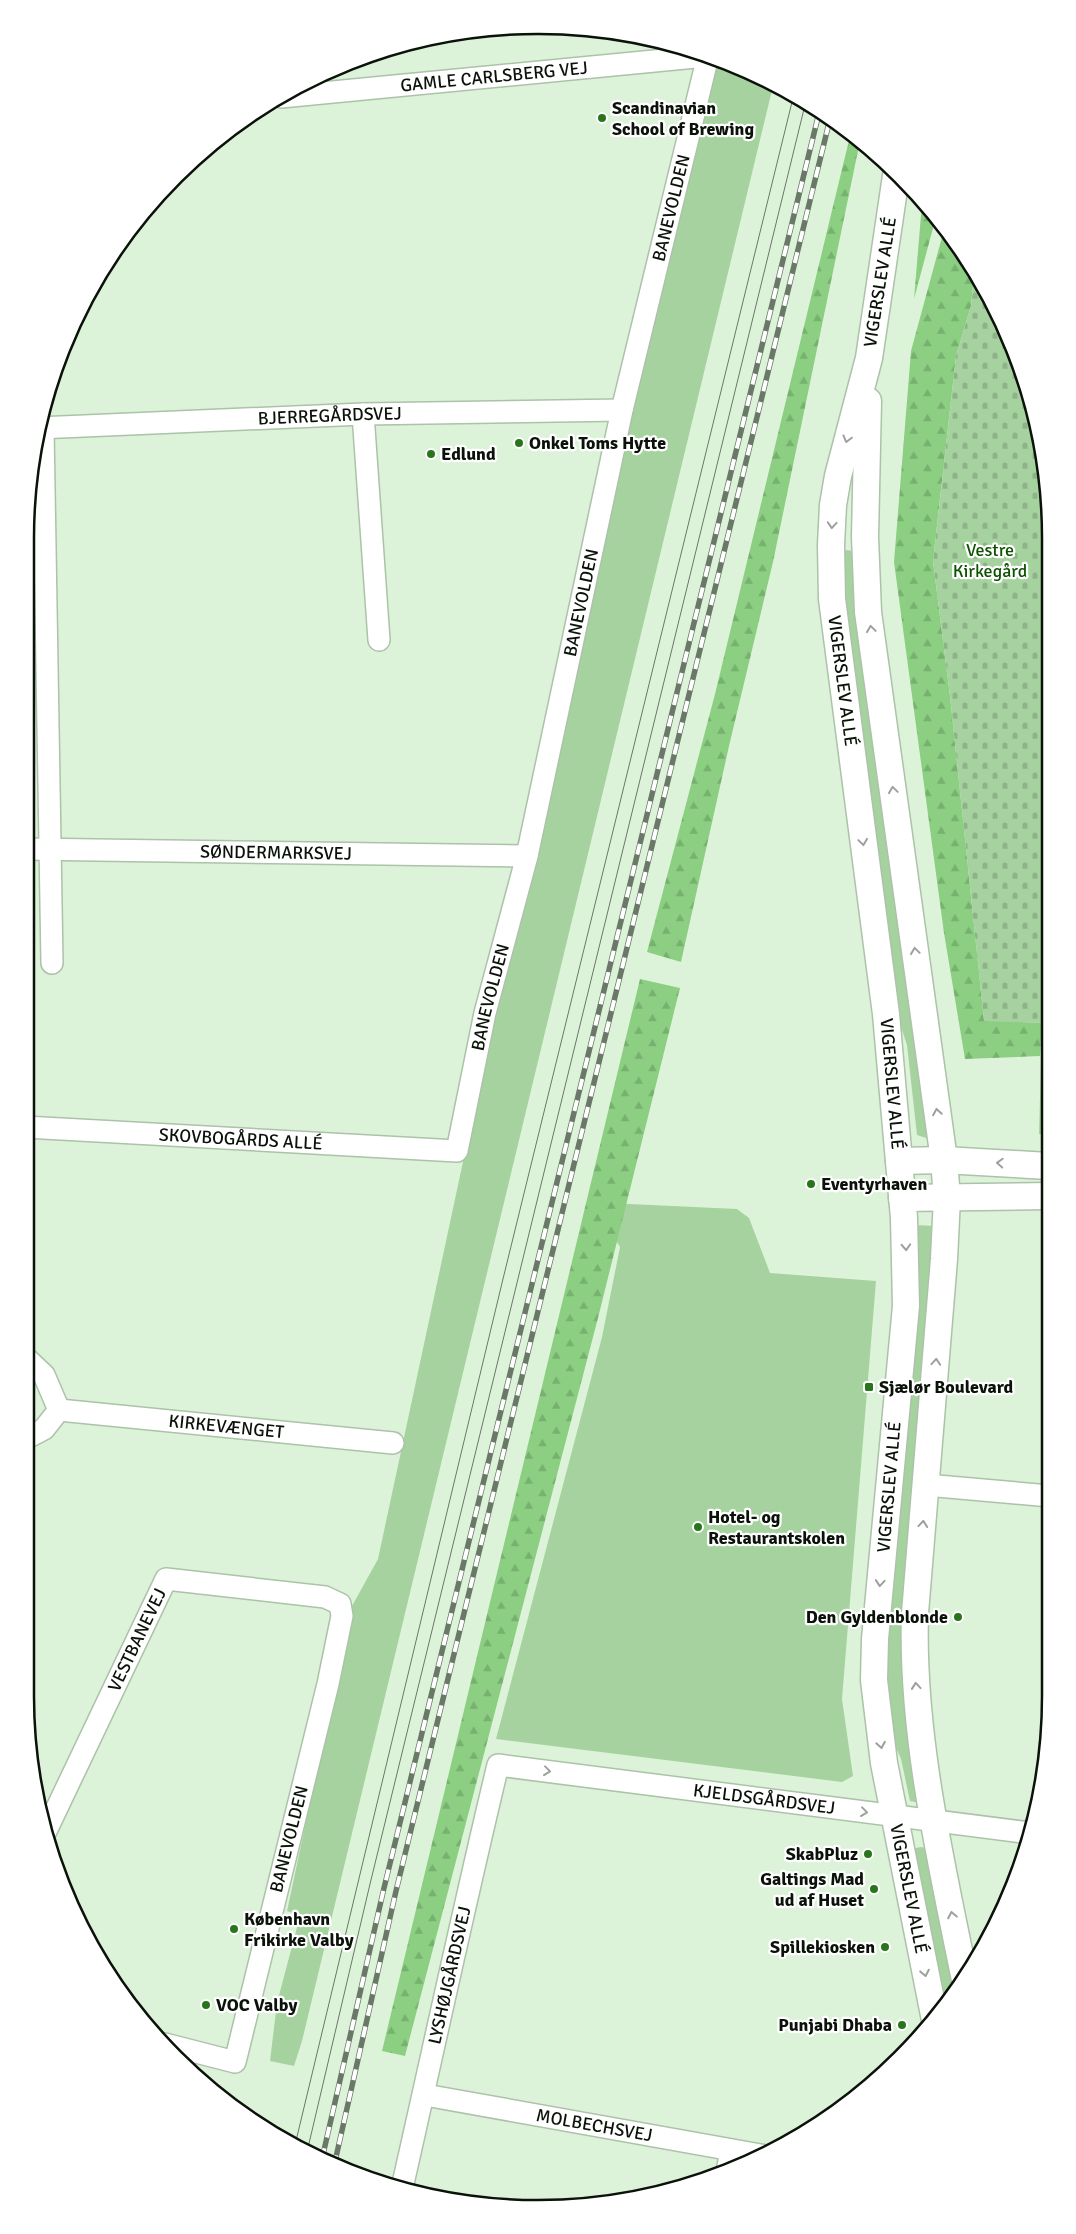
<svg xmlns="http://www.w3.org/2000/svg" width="1076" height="2234" font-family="Signika,sans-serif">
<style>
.green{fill:#a6d29f}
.forest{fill:url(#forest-firs)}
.cemetery{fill:url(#cemetery-stones)}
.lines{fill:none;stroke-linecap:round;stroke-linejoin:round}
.minor-casing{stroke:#acc2a9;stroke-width:24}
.tertiary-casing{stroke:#acc2a9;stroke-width:29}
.minor{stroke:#fff;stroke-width:21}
.tertiary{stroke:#fff;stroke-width:26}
.tram{stroke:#697867;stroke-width:1}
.rail-casing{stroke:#697867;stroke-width:5.5}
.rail{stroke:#fff;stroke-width:4;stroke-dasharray:11;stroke-linecap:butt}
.oneway{stroke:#9da09d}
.poi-dot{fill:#28751c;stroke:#fff;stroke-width:2}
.labels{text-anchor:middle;stroke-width:4.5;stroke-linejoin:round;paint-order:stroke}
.street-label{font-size:18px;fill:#0a1209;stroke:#fff}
.poi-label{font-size:18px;font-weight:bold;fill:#0a1209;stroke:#fff;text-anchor:start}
.park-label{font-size:18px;fill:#0c5200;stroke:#fff}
.rim{fill:none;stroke:#0a1209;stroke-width:2.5}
</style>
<defs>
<pattern id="forest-firs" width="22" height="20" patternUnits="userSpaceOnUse" patternTransform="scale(1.25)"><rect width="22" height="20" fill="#8ccf82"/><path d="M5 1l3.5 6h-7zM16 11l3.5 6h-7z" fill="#77b16f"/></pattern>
<pattern id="cemetery-stones" width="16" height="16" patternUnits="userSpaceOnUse" patternTransform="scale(1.25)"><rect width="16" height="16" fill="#a6d29f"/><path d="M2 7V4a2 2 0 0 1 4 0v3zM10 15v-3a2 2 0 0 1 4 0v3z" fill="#8eb388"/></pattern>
</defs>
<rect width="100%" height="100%" fill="#ddf3d9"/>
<path class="green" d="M717,59L735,64L773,86L302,2041L294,2066L270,2061L277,2003L300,1916L287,1911L352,1606L378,1559L476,1101L699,122Z
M846,550L853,551L929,1139L917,1135L907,1045L900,1024L845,619L844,552Z
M608,1203L737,1209L749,1218L770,1273L876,1281L842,1699L853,1776L842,1782L496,1739L602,1337L620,1247L604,1221Z
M914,1225L935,1226L920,1803L910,1801L901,1759L889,1731L883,1692Z
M921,1847L930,1849L957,1991L942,2010L911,1849Z"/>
<path class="forest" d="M851,132L860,141L773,562L729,746L681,962L647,952L715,694Z
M922,203L936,217L914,299Z
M945,226L974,276L971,306L956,356L933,561L950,696L984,1020L1042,1023L1040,1056L965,1059L944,933L894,562L911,351Z
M640,979L680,988L598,1318L405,2056L382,2051Z"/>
<path class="cemetery" d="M974,276L1012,342L1047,471L1049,1135L1039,1134L1042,1023L984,1021L950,696L933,561L956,356L971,306Z"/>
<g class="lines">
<g class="minor-casing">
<g id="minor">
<path id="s1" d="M281,97L706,56"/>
<path d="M363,414L379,640"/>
<path id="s2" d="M38,428L363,414L622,410"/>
<path d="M43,428L52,963"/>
<path id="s3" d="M25,849L527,856"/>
<path id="s4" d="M25,1127L457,1151L485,1013L527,856L622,410L708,56"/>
<path id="s5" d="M59,1410L393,1443"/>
<path d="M25,1439L44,1429L59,1410L44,1375L25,1357"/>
<path d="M926,1485L1050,1496"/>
<path id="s6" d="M45,1833L166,1579L325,1597L340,1604L342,1616L328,1684L235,2062L165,2044"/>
<path id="s7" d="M425,2095L766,2156"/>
<path d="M727,2172L731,2150"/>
<path id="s8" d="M402,2188C434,2047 464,1906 498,1765L1030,1833"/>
</g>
</g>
<g class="tertiary-casing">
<g id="tertiary">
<path id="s9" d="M896,176L869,358L838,476L833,505L831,545L832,599L886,1014L904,1218L906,1306L875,1639L874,1680L884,1763L935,2020"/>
<path d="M868,401L865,537L868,612L944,1160L947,1198L944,1259L915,1613C911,1733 941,1862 965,1980"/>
<path d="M899,1161L944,1160L1049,1166"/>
<path d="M902,1198L1049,1196"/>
</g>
</g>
<use href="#minor" class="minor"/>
<use href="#tertiary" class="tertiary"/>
<path class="tram" d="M295,2145L502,1283L793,98
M307,2152L370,1884L805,105"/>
<g class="rail-casing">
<path id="rail" d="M322,2159L384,1888L819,113
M334,2166L396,1891L830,119"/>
</g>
<use href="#rail" class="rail"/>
</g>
<defs><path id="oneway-chevron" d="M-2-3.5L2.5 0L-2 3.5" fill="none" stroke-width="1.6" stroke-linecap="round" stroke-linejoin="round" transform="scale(1.25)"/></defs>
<g class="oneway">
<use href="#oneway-chevron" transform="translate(847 439) rotate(105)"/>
<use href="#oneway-chevron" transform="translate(832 525) rotate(94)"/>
<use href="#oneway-chevron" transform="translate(871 629) rotate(-98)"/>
<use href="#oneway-chevron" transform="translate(893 790) rotate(-98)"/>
<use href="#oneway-chevron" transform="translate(863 842) rotate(82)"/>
<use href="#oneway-chevron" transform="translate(915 951) rotate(-98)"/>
<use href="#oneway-chevron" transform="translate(937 1112) rotate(-99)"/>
<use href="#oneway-chevron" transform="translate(1000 1163) rotate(-177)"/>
<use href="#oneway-chevron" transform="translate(906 1247) rotate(87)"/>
<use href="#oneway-chevron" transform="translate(936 1362) rotate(-86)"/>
<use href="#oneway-chevron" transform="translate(923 1524) rotate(-85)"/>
<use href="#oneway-chevron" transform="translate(880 1583) rotate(95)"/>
<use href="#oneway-chevron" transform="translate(916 1686) rotate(-95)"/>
<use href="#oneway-chevron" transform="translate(881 1745) rotate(80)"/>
<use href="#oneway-chevron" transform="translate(547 1771) rotate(7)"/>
<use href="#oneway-chevron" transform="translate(864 1812) rotate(7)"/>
<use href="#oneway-chevron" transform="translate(952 1915) rotate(-101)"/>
<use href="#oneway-chevron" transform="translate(925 1973) rotate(79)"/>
</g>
<g class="poi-dot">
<circle cx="602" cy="118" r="5"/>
<circle cx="519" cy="443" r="5"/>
<circle cx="431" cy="454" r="5"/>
<circle cx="811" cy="1184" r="5"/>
<rect x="864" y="1382" width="10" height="10" rx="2.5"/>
<circle cx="698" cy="1527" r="5"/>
<circle cx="958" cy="1617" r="5"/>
<circle cx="868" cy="1854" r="5"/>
<circle cx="874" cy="1889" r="5"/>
<circle cx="234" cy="1929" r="5"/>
<circle cx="885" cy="1947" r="5"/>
<circle cx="206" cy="2005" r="5"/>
<circle cx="902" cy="2025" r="5"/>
</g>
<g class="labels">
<g class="street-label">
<text dy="6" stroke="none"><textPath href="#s1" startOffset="214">GAMLE CARLSBERG VEJ</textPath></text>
<text dy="6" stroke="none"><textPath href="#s4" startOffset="1400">BANEVOLDEN</textPath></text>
<text transform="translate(880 282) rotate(-81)" y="6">VIGERSLEV ALLÉ</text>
<text dy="6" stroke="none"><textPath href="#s2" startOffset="292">BJERREGÅRDSVEJ</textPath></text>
<text dy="6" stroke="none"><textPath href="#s4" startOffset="995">BANEVOLDEN</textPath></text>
<text dy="6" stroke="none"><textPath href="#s9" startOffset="512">VIGERSLEV ALLÉ</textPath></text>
<text dy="6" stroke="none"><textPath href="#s3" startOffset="251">SØNDERMARKSVEJ</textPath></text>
<text dy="6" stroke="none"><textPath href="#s4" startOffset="590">BANEVOLDEN</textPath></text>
<text dy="6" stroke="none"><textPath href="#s9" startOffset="918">VIGERSLEV ALLÉ</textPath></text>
<text dy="6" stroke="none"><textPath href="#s4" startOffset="216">SKOVBOGÅRDS ALLÉ</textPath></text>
<text dy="6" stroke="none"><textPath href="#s5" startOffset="168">KIRKEVÆNGET</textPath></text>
<text transform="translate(889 1487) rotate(-85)" y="6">VIGERSLEV ALLÉ</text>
<text dy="6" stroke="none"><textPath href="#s6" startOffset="214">VESTBANEVEJ</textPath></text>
<text dy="6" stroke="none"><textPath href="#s8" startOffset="702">KJELDSGÅRDSVEJ</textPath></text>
<text transform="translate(289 1839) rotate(-76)" y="6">BANEVOLDEN</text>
<text dy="6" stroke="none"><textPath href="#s9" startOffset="1728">VIGERSLEV ALLÉ</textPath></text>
<text dy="6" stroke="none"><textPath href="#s8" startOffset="218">LYSHØJGÅRDSVEJ</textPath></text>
<text dy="6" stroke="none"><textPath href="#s7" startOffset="172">MOLBECHSVEJ</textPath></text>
</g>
<g class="poi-label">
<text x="612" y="114">Scandinavian<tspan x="612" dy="21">School of Brewing</tspan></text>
<text x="529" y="449">Onkel Toms Hytte</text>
<text x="441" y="460">Edlund</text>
<text x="821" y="1190">Eventyrhaven</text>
<text x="879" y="1393">Sjælør Boulevard</text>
<text x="708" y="1523">Hotel- og<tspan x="708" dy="21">Restaurantskolen</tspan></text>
<text x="948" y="1623" text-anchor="end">Den Gyldenblonde</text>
<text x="858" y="1860" text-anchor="end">SkabPluz</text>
<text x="864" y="1885" text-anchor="end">Galtings Mad<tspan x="864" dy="21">ud af Huset</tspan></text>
<text x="244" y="1925">København<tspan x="244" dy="21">Frikirke Valby</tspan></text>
<text x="875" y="1953" text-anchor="end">Spillekiosken</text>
<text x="216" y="2011">VOC Valby</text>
<text x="892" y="2031" text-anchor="end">Punjabi Dhaba</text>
</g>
<g class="park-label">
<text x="990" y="556">Vestre<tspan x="990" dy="21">Kirkegård</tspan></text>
</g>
</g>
<path d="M0 0H1076V2234H0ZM538 34H538A504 504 0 0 1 1042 538V1696A504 504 0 0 1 538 2200H538A504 504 0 0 1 34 1696V538A504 504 0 0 1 538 34Z" fill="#fff" fill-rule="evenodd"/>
<path class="rim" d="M538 34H538A504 504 0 0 1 1042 538V1696A504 504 0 0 1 538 2200H538A504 504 0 0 1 34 1696V538A504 504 0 0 1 538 34Z"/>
</svg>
